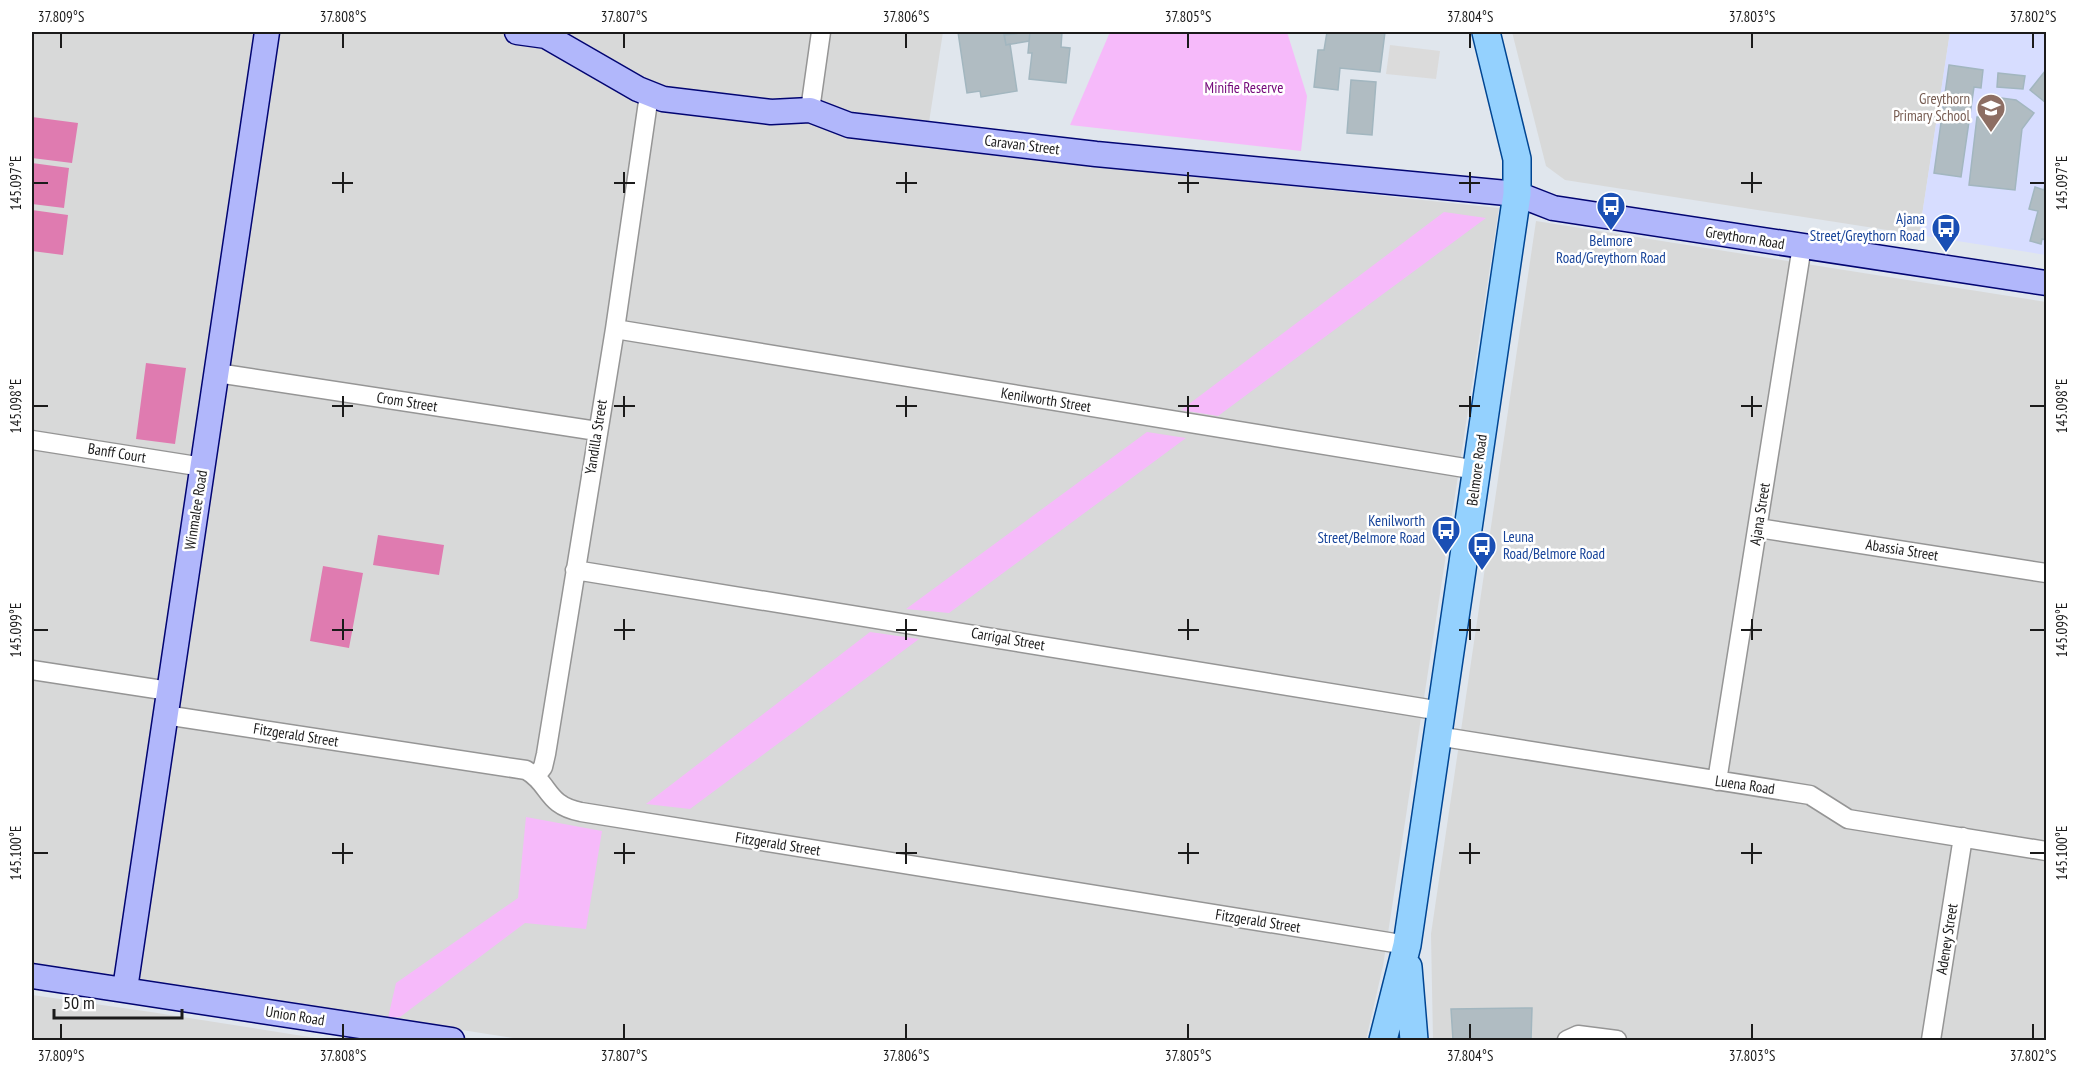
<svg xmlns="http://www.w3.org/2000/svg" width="2078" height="1072" font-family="'PT Sans Narrow',sans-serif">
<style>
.residential{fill:#d8d9d9}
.education{fill:#d7ddff}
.park{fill:#f6bafa}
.pitch{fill:#df7bb0}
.parking{fill:#dbdbdb}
.building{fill:#b0bcc2;stroke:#a2b6bf;stroke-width:1.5}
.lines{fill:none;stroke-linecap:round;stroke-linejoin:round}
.street-casing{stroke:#959595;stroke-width:21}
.secondary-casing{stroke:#020572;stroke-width:27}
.primary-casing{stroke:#004592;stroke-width:30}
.street{stroke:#fff;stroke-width:18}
.secondary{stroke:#b1b7fb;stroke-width:24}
.primary{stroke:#94d1fe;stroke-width:27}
.ticks{fill:none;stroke:#1b1b1b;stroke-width:2}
.labels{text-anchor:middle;stroke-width:5;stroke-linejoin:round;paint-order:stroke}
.park-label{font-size:15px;fill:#74087a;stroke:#fff}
.education-label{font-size:15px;fill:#785e54;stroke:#fff;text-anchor:end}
.street-label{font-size:15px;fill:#1b1b1b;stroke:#fff}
.transit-label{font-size:15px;fill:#164399;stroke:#fff;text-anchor:end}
.neatline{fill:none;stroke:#1b1b1b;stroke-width:2}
.ticks-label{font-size:15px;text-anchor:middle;fill:#1b1b1b}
</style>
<rect width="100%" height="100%" fill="#e0e6ed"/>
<path class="residential" d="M32,32H943L925,148L1499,208L1383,966L1366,1040H526L32,963Z
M1512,32H1950L1919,235L1565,180L1546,166Z
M1536,221L2046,302V1040H1433L1431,934Z
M32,995L151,1012L328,1040H32Z"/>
<path class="education" d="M1950,32H2046V255L1919,235Z"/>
<path class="park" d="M1110,32H1287L1307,96L1301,151L1070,125Z
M1444,212L1486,218L1218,416L1181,410Z
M1147,432L1186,438L949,613L906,609Z
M870,632L919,639L690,809L646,804Z
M526,817L602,831L586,929L525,923L400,1017L388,1018L396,983L518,898Z"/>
<path class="pitch" d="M32,117L78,123L72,163L32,158Z
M32,163L69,168L64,208L32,204Z
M32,210L68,215L63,255L32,251Z
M146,363L186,368L175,444L136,439Z
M378,535L444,545L439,575L373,565Z
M323,566L363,573L349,648L310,641Z"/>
<path class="parking" d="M1390,45L1440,51L1436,79L1386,74Z"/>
<path class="building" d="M958,32H1004L1006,45L1010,44L1017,91L981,97L980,91L967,93Z
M1030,32H1062L1061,47L1070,48L1066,83L1029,79L1032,53H1028Z
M1030,32L1029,41L1006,45L1004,35Z
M1327,32H1385L1380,72L1340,68L1338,90L1314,87L1318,50H1324Z
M1949,65L1983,70L1981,88L1974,87L1961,177L1934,173Z
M2046,70V100L2045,102L2030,90Z
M1998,73L2025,76L2023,89L1997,87Z
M1351,80L1376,82L1372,135L1347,133Z
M1986,96L2016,100L2034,113L2022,129L2015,190L1969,185L1977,117H1983Z
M2046,179V240L2042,239L2041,244L2030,241L2038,211L2029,209L2035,187L2044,190Z
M1532,1008L1531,1040H1453L1451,1009Z"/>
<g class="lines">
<g class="street-casing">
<path id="street" d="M810,110L821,32
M615,329L1477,470
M217,373L597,431
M32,440L203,467
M1758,528L2046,573
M575,570L1441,711
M32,670L169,691
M165,715L526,770C551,784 545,805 581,812L1407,945
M1437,736L1810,795L1848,819L2046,851
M536,776L543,767L546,754L615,329L649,95
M1717,781L1802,246
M1567,1040L1578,1035L1617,1040
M1931,1040L1963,837"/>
</g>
<g class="secondary-casing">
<path id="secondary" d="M517,32L546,36L638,89L663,99L771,112L810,110L849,125L1096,154L1517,194L1553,208L2046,283
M32,976L452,1040
M125,989L267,32"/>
</g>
<g class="primary-casing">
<path id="primary" d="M1408,967L1414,1040
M1383,1040L1407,945L1517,194V159L1486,32"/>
</g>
<use href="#street" class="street"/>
<use href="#secondary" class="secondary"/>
<use href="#primary" class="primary"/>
</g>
<path class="ticks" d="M61,33V48M343,33V48M624,33V48M906,33V48M1188,33V48M1470,33V48M1752,33V48M2033,33V48M343,172V193M624,172V193M906,172V193M1188,172V193M1470,172V193M1752,172V193M33,183H48M332,183H353M614,183H635M896,183H917M1178,183H1199M1459,183H1480M1741,183H1762M2030,183H2045M343,396V417M624,396V417M906,396V417M1188,396V417M1470,396V417M1752,396V417M33,406H48M332,406H353M614,406H635M896,406H917M1178,406H1199M1459,406H1480M1741,406H1762M2030,406H2045M343,619V640M624,619V640M906,619V640M1188,619V640M1470,619V640M1752,619V640M33,630H48M332,630H353M614,630H635M896,630H917M1178,630H1199M1459,630H1480M1741,630H1762M2030,630H2045M343,843V864M624,843V864M906,843V864M1188,843V864M1470,843V864M1752,843V864M33,853H48M332,853H353M614,853H635M896,853H917M1178,853H1199M1459,853H1480M1741,853H1762M2030,853H2045M61,1024V1039M343,1024V1039M624,1024V1039M906,1024V1039M1188,1024V1039M1470,1024V1039M1752,1024V1039M2033,1024V1039"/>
<defs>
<g id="school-pin" transform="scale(1.5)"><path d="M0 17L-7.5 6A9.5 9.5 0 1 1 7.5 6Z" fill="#8d6e63" stroke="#fff"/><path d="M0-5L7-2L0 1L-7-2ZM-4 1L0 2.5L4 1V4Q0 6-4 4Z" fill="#fff"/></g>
<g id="bus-pin" transform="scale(1.5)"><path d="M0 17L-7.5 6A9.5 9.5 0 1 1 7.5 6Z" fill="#1a4fb4" stroke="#fff"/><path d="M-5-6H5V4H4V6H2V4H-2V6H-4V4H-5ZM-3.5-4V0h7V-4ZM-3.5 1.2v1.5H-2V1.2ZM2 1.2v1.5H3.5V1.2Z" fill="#fff"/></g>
</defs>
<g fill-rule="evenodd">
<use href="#school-pin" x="1991" y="108"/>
<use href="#bus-pin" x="1611" y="206"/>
<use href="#bus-pin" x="1946" y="228"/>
<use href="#bus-pin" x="1446" y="530"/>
<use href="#bus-pin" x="1482" y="546"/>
</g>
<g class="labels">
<g class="park-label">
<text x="1244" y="93">Minifie Reserve</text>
</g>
<g class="education-label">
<text x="1970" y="104">Greythorn<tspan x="1970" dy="17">Primary School</tspan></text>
</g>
<g class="street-label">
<text transform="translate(1022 145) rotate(7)" y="5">Caravan Street</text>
<text transform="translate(1745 238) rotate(9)" y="5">Greythorn Road</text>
<text transform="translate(1046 400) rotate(9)" y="5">Kenilworth Street</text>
<text transform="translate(407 402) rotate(9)" y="5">Crom Street</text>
<text transform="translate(596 437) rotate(-81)" y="5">Yandilla Street</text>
<text transform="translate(117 453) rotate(9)" y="5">Banff Court</text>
<text transform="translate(1477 470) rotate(-82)" y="5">Belmore Road</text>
<text transform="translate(196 510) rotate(-81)" y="5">Winmalee Road</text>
<text transform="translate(1760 514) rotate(-81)" y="5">Ajana Street</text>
<text transform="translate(1902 550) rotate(9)" y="5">Abassia Street</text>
<text transform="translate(1008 639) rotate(10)" y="5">Carrigal Street</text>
<text transform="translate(296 735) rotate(9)" y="5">Fitzgerald Street</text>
<text transform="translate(1745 785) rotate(8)" y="5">Luena Road</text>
<text transform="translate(778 844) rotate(9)" y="5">Fitzgerald Street</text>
<text transform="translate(1258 921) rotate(9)" y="5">Fitzgerald Street</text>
<text transform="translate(1947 939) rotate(-81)" y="5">Adeney Street</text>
<text transform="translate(295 1016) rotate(9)" y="5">Union Road</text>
</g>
<g class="transit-label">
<text x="1925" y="224">Ajana<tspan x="1925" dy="17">Street/Greythorn Road</tspan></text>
<text x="1611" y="246" text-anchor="middle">Belmore<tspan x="1611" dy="17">Road/Greythorn Road</tspan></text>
<text x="1425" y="526">Kenilworth<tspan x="1425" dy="17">Street/Belmore Road</tspan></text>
<text x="1503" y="542" text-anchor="start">Leuna<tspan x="1503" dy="17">Road/Belmore Road</tspan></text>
</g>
</g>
<rect width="2078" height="1072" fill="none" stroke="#ffffff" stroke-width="66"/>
<path d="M54 1009v9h128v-9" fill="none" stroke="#1b1b1b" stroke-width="3"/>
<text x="63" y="1009" font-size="18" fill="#1b1b1b" stroke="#ffffff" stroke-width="4.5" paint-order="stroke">50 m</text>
<rect x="33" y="33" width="2012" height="1006" class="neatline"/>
<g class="ticks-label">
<text x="61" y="22">37.809°S</text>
<text x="343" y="22">37.808°S</text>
<text x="624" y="22">37.807°S</text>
<text x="906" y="22">37.806°S</text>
<text x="1188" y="22">37.805°S</text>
<text x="1470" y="22">37.804°S</text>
<text x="1752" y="22">37.803°S</text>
<text x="2033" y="22">37.802°S</text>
<text transform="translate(2062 183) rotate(-90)" y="5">145.097°E</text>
<text transform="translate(16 183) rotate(-90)" y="5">145.097°E</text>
<text transform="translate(2062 406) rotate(-90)" y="5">145.098°E</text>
<text transform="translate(16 406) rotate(-90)" y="5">145.098°E</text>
<text transform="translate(2062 630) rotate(-90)" y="5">145.099°E</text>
<text transform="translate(16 630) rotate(-90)" y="5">145.099°E</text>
<text transform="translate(2062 853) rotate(-90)" y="5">145.100°E</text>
<text transform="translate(16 853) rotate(-90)" y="5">145.100°E</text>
<text x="61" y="1061">37.809°S</text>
<text x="343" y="1061">37.808°S</text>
<text x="624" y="1061">37.807°S</text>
<text x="906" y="1061">37.806°S</text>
<text x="1188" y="1061">37.805°S</text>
<text x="1470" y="1061">37.804°S</text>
<text x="1752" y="1061">37.803°S</text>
<text x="2033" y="1061">37.802°S</text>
</g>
</svg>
